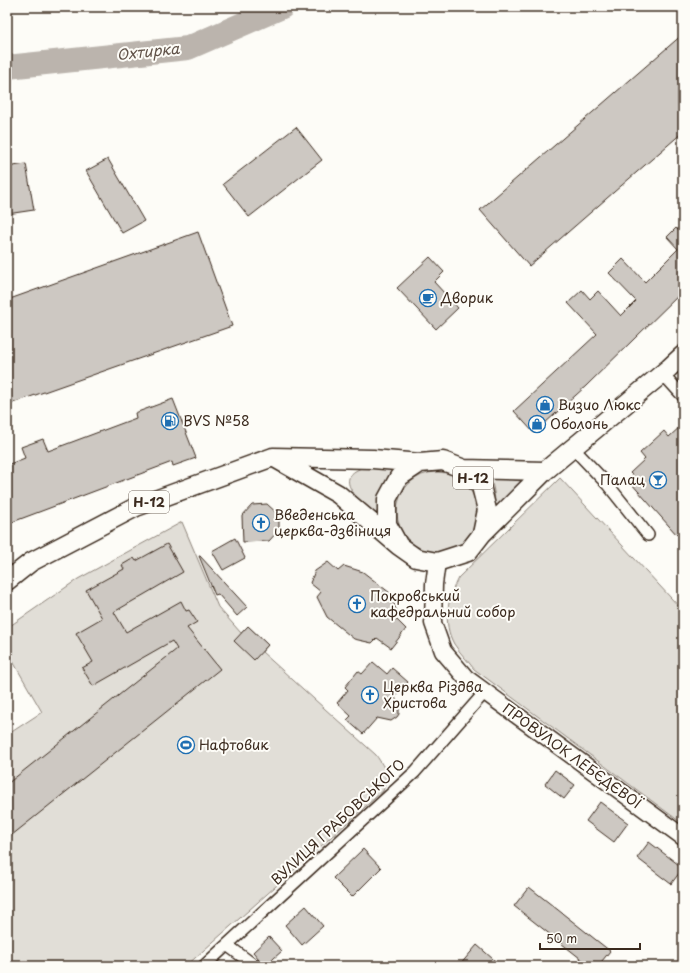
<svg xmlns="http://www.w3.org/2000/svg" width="690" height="973" font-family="'Playpen Sans',sans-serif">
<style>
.green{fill:#e1ded7;stroke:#8e847a}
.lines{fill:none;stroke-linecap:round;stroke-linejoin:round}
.river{stroke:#bbb4ad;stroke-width:24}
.building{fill:#cdc8c2;stroke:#3b2a1e}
.street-casing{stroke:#3b2a1e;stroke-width:14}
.secondary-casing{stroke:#3b2a1e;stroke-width:19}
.primary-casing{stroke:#3b2a1e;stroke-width:21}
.street{stroke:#fdfcf7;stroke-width:11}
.secondary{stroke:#fdfcf7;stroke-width:16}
.primary{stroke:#fdfcf7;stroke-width:18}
.labels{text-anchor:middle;stroke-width:4;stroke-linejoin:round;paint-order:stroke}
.shield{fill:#fdfcf7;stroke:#75695f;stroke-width:1}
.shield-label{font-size:13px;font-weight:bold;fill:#3b2a1e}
.poi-label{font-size:14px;fill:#3b2a1e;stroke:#fdfcf7;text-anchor:start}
.street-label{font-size:14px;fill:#3b2a1e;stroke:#fdfcf7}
.water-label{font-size:15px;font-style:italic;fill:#615349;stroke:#fdfcf7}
</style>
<rect width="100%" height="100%" fill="#fdfcf7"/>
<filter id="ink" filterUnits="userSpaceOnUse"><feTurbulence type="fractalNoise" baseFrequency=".025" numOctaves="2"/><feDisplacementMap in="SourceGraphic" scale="8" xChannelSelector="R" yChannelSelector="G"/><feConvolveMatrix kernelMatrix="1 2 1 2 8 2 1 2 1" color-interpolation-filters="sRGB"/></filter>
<g filter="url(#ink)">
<path class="green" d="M365,467L395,468L396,474C381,486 380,493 378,511L375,513L372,512C358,499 331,477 365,467Z
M397 512a40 40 0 1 1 80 0a40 40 0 1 1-80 0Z
M489,476L527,482L495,512C495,498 495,488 489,476Z
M560,478L683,611V824L474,669C468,661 460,653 454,644C442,623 448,598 458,578Z
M182,522L218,607L241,633L248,626L268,645L262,652L376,755C386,770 389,773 383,791L186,966H7V735L42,712L7,651V628L78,579Z"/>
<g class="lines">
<path class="river" d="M7,67L188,48L282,7"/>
</g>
<path class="building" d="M683,34V132L529,266L480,210Z
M296,127L322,160L249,217L223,184Z
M108,159L144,221L122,233L86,171Z
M26,164L34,210L7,214V167Z
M676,228L683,235V291L586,386L534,433L514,411L597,334L568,303L582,290L590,299L598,291L621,316L636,301L609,273L623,259L645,282L678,249L667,237Z
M198,232L232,326L7,405V300Z
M430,257L444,272L434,282L458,308L436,329L397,288Z
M173,399L196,458L173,466L172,462L7,524V465L25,458L21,447L43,439L48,451L136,418L135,413Z
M683,424V529L677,535L630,482L635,478L630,473L645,459L640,453L664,431L669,437Z
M267,504L279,515V530L269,541L243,542L242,516L252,505Z
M235,538L245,558L223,570L212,551Z
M167,544L183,572L114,612L126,632L181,601L186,611L189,610L197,622L187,628L220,669L7,839V784L177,649L172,641L93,686L82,668L93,662L76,633L102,618L86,590L124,569L122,565L134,558L136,561Z
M199,556H200L247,607L237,616L218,594L215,595Z
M328,562L338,571L344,566L363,572L390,593L397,612L394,617L406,629L391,648L377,638L372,643L354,639L327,617L317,597L321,592L310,583L315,571Z
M248,626L268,645L254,660L234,641Z
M373,662L387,674L392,668L408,682L395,697L399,707V714L397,717L391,721L377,718L363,734L347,720L351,716L337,703L348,690L345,687L358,671L362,674Z
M555,770L575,785L564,799L545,784Z
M600,802L628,823L614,842L586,821Z
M649,842L683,868L671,884L637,858Z
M363,849L381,868L352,897L333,878Z
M529,887L610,951L598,966H590L514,906Z
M306,906L323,926L302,945L285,925Z
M269,937L282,951L265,966L253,952Z
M477,945L501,966H459Z"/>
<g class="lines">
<g class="street-casing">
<path id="street" d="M663,374L683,396
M573,448L608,485L648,535
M227,945L255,966
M204,966L415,772L485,692"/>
</g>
<g class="secondary-casing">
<path id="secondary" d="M437,562L434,584L433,623L443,651L466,678L683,837"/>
</g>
<g class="primary-casing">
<path id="primary" d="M273,457L338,494L399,546L416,558L437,562L468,552L482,534L487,510L481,486L464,469L443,461L420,463L399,477L387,499V524L399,546
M464,469L545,471
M482,534L545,471L669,368L683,355
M7,581L31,562L136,507L273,457L373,459L420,463"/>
</g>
<use href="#street" class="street"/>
<use href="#secondary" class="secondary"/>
<use href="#primary" class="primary"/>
</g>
</g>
<defs>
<g id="cafe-ring" transform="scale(0.9)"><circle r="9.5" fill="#fdfcf7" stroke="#1f6fb2" stroke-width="1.5"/><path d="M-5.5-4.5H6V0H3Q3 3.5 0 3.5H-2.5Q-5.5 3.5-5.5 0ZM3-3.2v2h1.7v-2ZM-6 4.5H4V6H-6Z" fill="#1f6fb2"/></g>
<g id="shop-ring" transform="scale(0.9)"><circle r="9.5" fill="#fdfcf7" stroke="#1f6fb2" stroke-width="1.5"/><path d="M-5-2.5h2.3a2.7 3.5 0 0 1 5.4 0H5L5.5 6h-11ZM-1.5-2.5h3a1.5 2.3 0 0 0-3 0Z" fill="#1f6fb2"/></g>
<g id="fuel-ring" transform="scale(0.9)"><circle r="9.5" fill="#fdfcf7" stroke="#1f6fb2" stroke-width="1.5"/><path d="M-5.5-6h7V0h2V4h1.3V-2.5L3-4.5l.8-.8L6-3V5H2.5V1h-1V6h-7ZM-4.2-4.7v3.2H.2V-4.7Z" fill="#1f6fb2"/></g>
<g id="bar-ring" transform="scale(0.9)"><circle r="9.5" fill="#fdfcf7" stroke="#1f6fb2" stroke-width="1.5"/><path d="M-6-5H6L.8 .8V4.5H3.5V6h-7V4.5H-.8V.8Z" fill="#1f6fb2"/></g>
<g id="church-ring" transform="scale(0.9)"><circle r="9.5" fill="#fdfcf7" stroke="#1f6fb2" stroke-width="1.5"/><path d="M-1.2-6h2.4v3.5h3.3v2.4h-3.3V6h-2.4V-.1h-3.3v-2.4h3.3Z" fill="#1f6fb2"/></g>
<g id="stadium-ring" transform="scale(0.9)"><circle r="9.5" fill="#fdfcf7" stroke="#1f6fb2" stroke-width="1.5"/><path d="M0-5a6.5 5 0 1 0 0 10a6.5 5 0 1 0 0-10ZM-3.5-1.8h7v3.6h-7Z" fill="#1f6fb2"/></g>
</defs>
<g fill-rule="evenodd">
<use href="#cafe-ring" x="428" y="298"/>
<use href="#shop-ring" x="545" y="405"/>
<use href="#fuel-ring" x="170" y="421"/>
<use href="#shop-ring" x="537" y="424"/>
<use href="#bar-ring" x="658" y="480"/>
<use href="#church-ring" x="261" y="523"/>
<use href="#church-ring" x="357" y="604"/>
<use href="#church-ring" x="370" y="695"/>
<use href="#stadium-ring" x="186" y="745"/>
</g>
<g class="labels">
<g class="shield">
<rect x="453" y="467" width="40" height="22" rx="3"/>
<rect x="129" y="491" width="40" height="22" rx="3"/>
</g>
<g class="shield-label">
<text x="473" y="483">Н-12</text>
<text x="149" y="507">Н-12</text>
</g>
<g class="poi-label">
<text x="441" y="303">Дворик</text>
<text x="558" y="410">Визио Люкс</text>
<text x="183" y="426">BVS №58</text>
<text x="550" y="429">Оболонь</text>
<text x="645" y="485" text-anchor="end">Палац</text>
<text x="274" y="520">Введенська<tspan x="274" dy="16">церква-дзвіниця</tspan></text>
<text x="370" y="601">Покровський<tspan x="370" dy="16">кафедральний собор</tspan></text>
<text x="383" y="692">Церква Різдва<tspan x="383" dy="16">Христова</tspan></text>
<text x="199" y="750">Нафтовик</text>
</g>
<g class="street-label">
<text transform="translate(572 756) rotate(36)" y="5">ПРОВУЛОК ЛЕБЄДЄВОЇ</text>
<text transform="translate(338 822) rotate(-43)" y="5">ВУЛИЦЯ ГРАБОВСЬКОГО</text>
</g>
<g class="water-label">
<text transform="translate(148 52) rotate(-6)" y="5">Охтирка</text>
</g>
</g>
<rect width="690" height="973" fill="none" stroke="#fdfcf7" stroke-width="24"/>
<rect x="12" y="12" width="666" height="949" fill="none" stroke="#3b2a1e" stroke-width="1.5" filter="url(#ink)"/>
<path d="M540 943v6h100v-6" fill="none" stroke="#3b2a1e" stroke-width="2"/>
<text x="546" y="943" font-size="12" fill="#3b2a1e" stroke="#fdfcf7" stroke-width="3" paint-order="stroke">50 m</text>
</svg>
